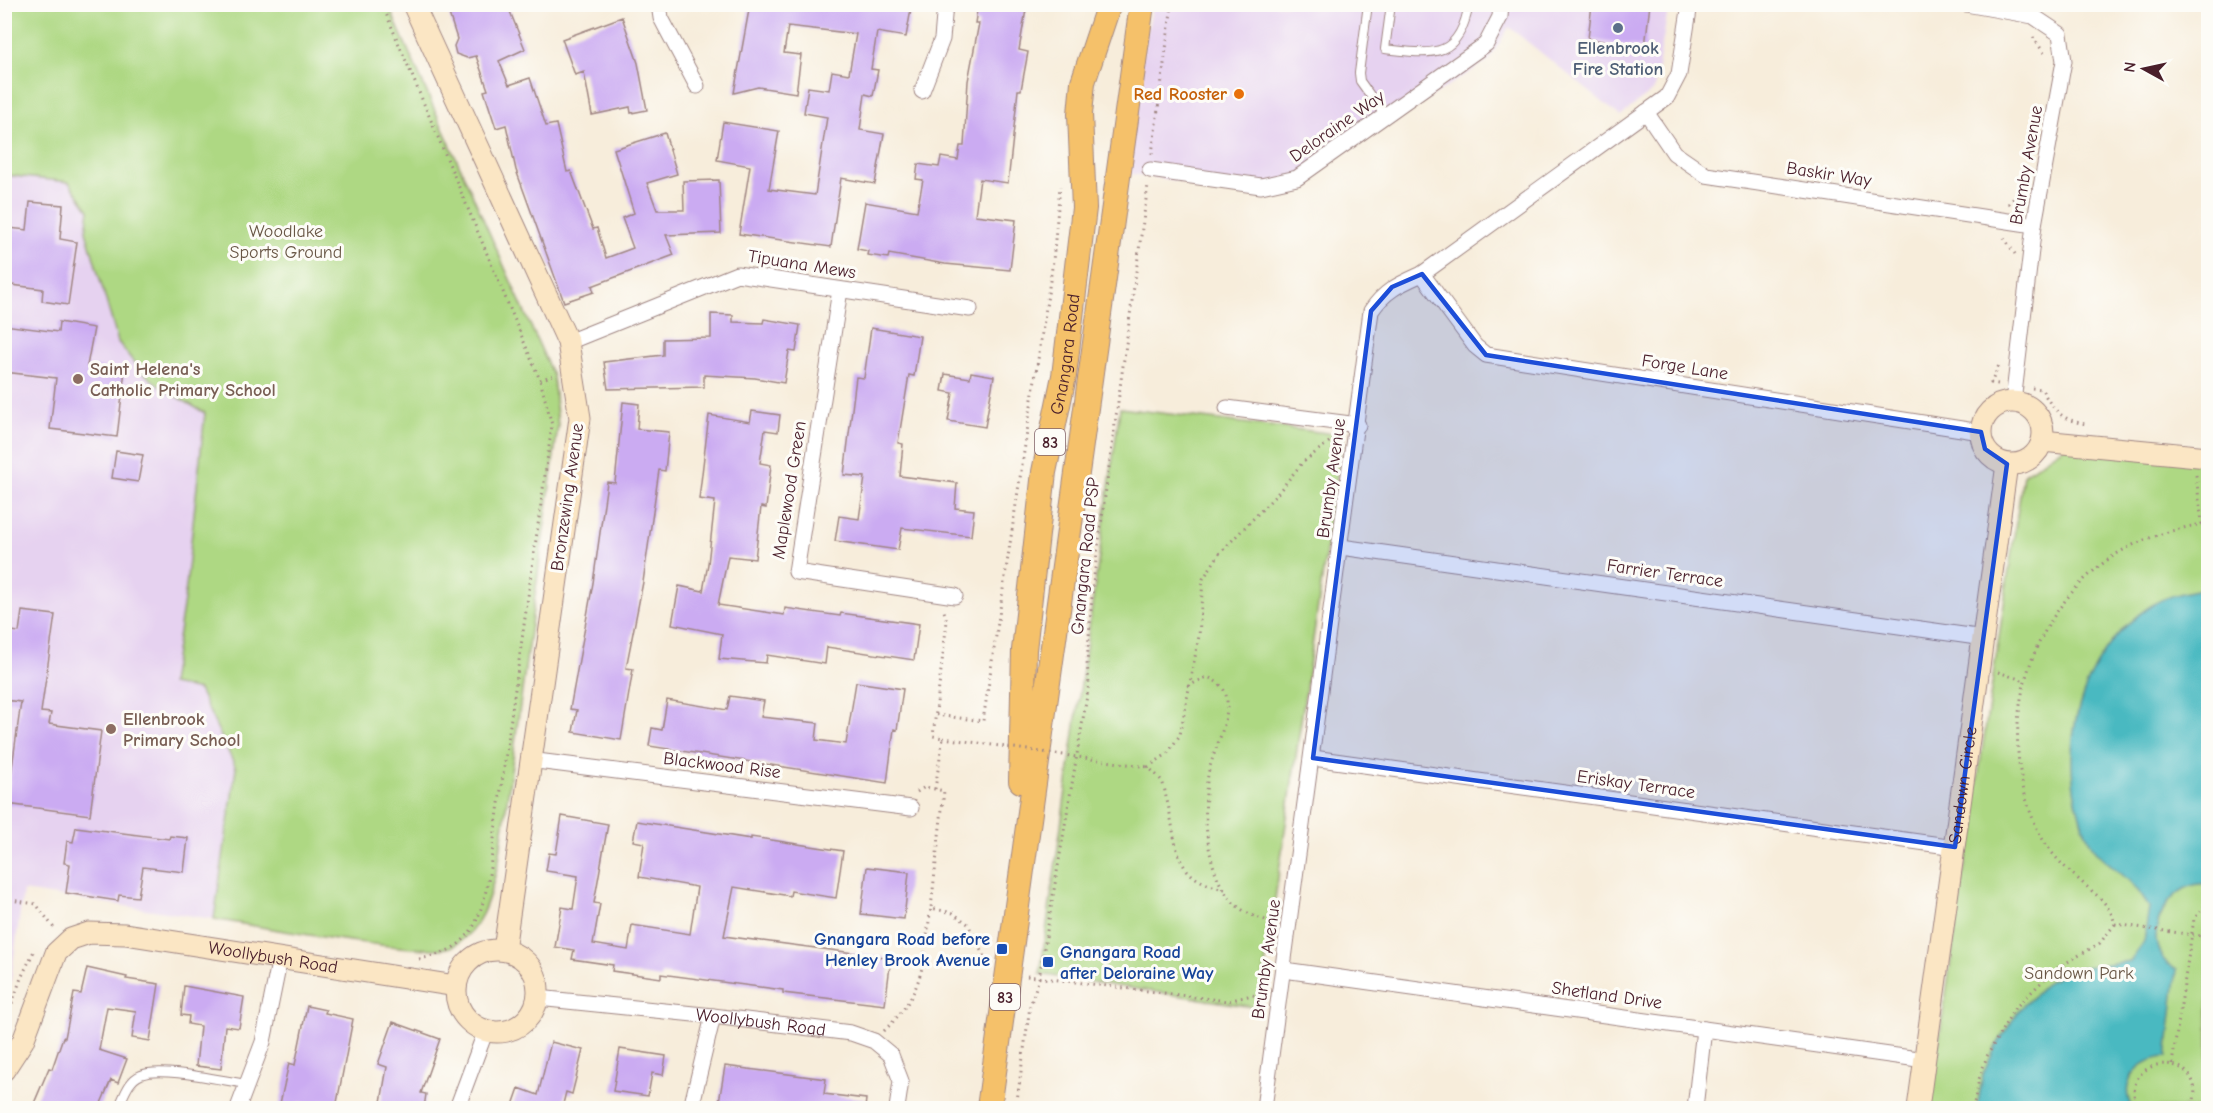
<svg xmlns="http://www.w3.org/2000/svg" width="2213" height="1113" font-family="'Comic Neue',sans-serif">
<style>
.built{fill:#e6d2f0}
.green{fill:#aed883;stroke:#7c7c57;stroke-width:1.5}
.water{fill:#4ab9c1;stroke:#4a6c76;stroke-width:1.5}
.building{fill:#cbabf2}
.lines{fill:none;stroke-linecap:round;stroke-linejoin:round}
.lane-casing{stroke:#a08683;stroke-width:10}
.street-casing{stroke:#a08683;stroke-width:17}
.secondary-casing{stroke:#a08683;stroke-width:23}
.primary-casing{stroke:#a08683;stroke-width:26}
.path{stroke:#a08683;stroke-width:3;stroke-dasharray:1.5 4.5;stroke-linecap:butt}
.lane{stroke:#fff;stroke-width:8}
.street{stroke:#fff;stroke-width:15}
.secondary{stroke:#fbe6c4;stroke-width:21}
.primary{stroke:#f5c16b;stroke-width:24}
.path-bridge{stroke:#a08683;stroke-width:3;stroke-dasharray:1.5 4.5;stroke-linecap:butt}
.marked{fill:#1d4ed8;fill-opacity:0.2;stroke:#1d4ed8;stroke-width:4.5;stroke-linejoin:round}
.service-dot{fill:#5c6f8a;stroke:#fdfcf7;stroke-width:2}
.food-dot{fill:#e8710a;stroke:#fdfcf7;stroke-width:2}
.education-dot{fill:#8d6e63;stroke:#fdfcf7;stroke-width:2}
.transit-dot{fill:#1a4fb4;stroke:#fdfcf7;stroke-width:2}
.labels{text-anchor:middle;stroke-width:6;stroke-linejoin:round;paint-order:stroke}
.shield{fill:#fdfcf7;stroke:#806168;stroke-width:1.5}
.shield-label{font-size:16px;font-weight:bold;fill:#4a1f2b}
.service-label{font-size:18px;font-weight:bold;fill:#4e5e75;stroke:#fdfcf7}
.food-label{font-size:18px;font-weight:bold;fill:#c56008;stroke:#fdfcf7;text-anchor:end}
.street-label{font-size:18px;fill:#4a1f2b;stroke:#fdfcf7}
.park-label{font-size:18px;fill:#685645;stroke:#fdfcf7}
.education-label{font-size:18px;font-weight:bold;fill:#785e54;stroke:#fdfcf7;text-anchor:start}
.transit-label{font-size:18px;font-weight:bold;fill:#164399;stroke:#fdfcf7;text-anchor:end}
</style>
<rect width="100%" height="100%" fill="#fdfcf7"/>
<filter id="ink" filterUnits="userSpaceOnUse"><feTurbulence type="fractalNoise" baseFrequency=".0167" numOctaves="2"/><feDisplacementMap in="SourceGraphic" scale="12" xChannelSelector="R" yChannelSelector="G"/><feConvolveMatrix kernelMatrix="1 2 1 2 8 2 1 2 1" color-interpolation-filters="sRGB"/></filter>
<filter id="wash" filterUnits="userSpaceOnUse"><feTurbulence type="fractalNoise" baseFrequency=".008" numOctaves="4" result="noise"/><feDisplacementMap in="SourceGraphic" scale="24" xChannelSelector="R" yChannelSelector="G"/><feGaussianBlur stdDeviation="1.35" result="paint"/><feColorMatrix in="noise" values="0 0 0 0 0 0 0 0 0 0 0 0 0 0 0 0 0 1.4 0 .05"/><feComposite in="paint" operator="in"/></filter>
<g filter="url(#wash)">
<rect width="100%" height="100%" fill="#f7eddb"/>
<path class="built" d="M1153,5H1669L1654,90L1620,116L1509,27L1489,60L1276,195L1118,172Z
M5,175L69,182L89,210L86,231L163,389L205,413L186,587L171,684L199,690L236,767L214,919L23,891L5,1021Z"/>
<path class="green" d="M5,4L388,5L553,376L558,426L499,860C490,893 485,928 453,946C433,959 249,925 214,919L236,768L199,690L171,684L186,587L205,413L163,389L139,369L118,342L86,231L89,210L69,182L5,175Z
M1120,408L1343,435L1259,1008L1040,974Z
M2069,443L2208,464V1108H1929L2023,475Z"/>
<path class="water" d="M2208,588V884C2166,878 2133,950 2177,969L2167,1057C2139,1059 2118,1081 2132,1108H1977L1983,1074L1996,1046L2019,1010L2049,981L2078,968L2130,961L2144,942L2149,907C2144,900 2139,891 2133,885C2118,868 2096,858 2087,836C2053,755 2077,654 2152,605C2167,595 2191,591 2208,588Z"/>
<g id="blocks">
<path class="building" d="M446,4H507L525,49L499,61L509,85L530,78L546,126L556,124L567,172L571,171L593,229L597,228L606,258L633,248L622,218L634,213L614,149L665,133L677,174L647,183L657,210H684L683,181L719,180L721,233L666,235L674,255L592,286L594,292L564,302L516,170L506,125L496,128L484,91L488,90L476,56L467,58L456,54L454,46L457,39Z
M750,4H912L906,37L877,32L871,69L878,70L873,96L865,94L860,130L884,134L875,184L841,178L831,247L739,234L750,166L717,160L723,122L779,131L769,189L815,195L827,117L804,113L808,87L829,90L832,71L849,74L856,34L788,26L784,53L801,55L796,93L758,87L734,93Z
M978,4H1027L1019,50L1028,52L1021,90H1018L1008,183L980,179L975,215L1016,220L1010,270L945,264L889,254L888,258L867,255L868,251L857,249L865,202L917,211L923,180L916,179L918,164L939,167L941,157L958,160L960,146H964L968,81L979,23H975Z
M1592,4H1650L1645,47L1588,39Z
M622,17L638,63L647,110L631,113L630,107L592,115L584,72L575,75L562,39Z
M30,202L63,205L60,239L77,242L68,305L42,301L43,289L4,284L9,228L27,230Z
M711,314L733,315V322L763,323L764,319L800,325L796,352L789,351L784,383L755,378L704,375V387L608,389L604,362L663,355V339L711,338Z
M59,322L94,328L87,366L125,370L117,437L50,429L56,378L4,372V325L58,332Z
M871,328L920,336L914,376L909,375L898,443L903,444L900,476L957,483L955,508L974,510L971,536L902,528L898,550L835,541L839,516L859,519L865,477L844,475L856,377L864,378Z
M971,372L994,376L985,427L948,421L953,393L942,391L945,374L970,378Z
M623,402L639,404L637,429L669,432L665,471L659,470L643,582L626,668L633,669L621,740L573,732L577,710L570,709L593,583L607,482L615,483Z
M752,411L780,415L778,432L765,430L760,463L771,465L766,508L761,507L755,559L728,556L718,605L784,615L785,608L840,616L841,613L919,624L914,660L827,647L825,664L767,655L766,663L719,659L722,634L672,624L679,586L703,591L708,564L715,501L699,499L709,415L750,422Z
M116,451L143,455L138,482L112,478Z
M22,611L55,615L41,712L51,713L49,724L101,731L90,815L7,804L21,702L4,700V630L19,632Z
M856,682L903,689L897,730L894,729L887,783L649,746L652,728L662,730L667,700L727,710L730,696L764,701L761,717L818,723L816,740L846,744Z
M562,816L608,824L594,903L600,904L593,944L628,950L632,925L690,934L697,887L639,877L644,843L633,841L637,821L751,839V837L843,851L836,898L791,891L790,896L734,887L724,936L891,958L885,1005L783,993V990L661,974V978L612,971L613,965L572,959L574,950L555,947L562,907L573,909L578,876L546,871L549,853L556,854Z
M76,827L169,839L170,836L188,838L184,872L143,867L138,897L119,895L118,901L66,893L70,864L64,863L67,841L73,842Z
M867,867L909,872L904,919L861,914Z
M87,968L127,977L126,979L159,984L150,1041L132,1038L136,1011L107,1007L99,1050L127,1059L118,1083L111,1080L99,1108H32L49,1068L52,1069L63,1037L65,1038L74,993L81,994Z
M184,986L244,997L239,1028L225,1026L221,1069L196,1066L200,1026L188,1024L189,1016L181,1015Z
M307,1006L326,1010L325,1013L353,1019L336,1108L298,1102L297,1108H279L289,1063L295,1065Z
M393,1022L440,1039L421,1093L426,1094L424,1108H380L387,1067L378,1064Z
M551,1042L583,1050L572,1094L566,1092L563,1104L570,1108H512L519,1088L538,1095Z
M620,1049L666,1056L663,1075L652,1073L648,1096L613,1091Z
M725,1066L826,1079L824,1094L866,1099L865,1108H718Z"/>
</g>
</g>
<g filter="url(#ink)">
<use href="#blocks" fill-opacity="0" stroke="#a08683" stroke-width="1.5"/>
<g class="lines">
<g class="lane-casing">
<path id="lane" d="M1368,4L1359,73L1360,81L1385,116
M1391,4L1385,49C1431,54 1459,61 1469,4
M118,1108C124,1097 128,1080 141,1075C160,1066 224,1081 247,1084"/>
</g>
<g class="street-casing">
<g id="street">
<path d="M659,4L661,18L697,86"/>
<path d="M1966,4L2033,16L2060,34L2064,61L2034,225L2013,402"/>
<path d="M922,91L942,39L945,4"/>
<path d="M1646,112L1674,153L1706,175L2034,225"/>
<path d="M1150,170L1261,186L1297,178L1486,44L1500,17L1501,4"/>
<path d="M1422,274L1475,346L1486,355L1981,432"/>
<path d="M840,290L796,572L955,596"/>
<path d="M568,342L737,274L970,309"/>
<path d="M1227,408L1358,425"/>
<path d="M1341,547L1984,638"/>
<path d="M1313,758L1955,847"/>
<path d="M529,760L911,808"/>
<path d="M1284,970L1925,1060"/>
<path id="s1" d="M538,998L713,1016L851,1033L874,1041L891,1055L901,1081L897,1108"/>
<path d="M238,1108L263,1042L280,958"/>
<path d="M457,1108L486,1030"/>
<path d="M691,1108L713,1016"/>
<path d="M1264,1108L1371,311C1385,290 1400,284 1422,274L1667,97L1679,74L1690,4"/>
<path d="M1695,1108L1704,1029"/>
</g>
</g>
<g class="secondary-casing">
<g id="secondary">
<path d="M413,4L568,342L580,418L504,950"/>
<circle cx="2012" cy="433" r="31"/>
<path d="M2042,441L2208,457"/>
<circle cx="497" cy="991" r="41"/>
<path id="s2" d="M4,1070L23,1041L56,953L71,939L89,933L125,934L456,986"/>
<path id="s3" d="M1918,1108L2007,464"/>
</g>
</g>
<g class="primary-casing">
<g id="primary">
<path id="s4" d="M1021,781L1024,650L1044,472L1064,376L1084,208L1080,114L1083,82L1109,4"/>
<path d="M989,1108L1142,4"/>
</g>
</g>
<path class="path" d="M382,4L540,380L553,375
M2173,4L2208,7
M2033,37L2046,56
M1152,154L1172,4
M2008,204L2024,188
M2004,238L2015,254
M1998,384L1991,383L2000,363
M2032,388L2042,389C2052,410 2063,421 2087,424
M2196,475L2202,524
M1998,672L2025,681
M1188,686L1207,677C1215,680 1223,685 1226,695C1232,719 1212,752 1208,775C1202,810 1206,871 1230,899C1241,912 1258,919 1274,922
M936,715L983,721L1053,261L1060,186
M935,789L943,738L933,736L947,621L944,611
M917,792L925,787L944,791L931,908L953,913L968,924L989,967
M1225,889C1168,878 1179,842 1166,797C1165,792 1164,784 1161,780C1157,775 1152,771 1148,767L1167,754L1180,735L1199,636L1203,579L1220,553L1277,494L1302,463L1333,439
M4,899L36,904L54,928
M2115,924L2208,937
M419,959C469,950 478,927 488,882L552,425L540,380
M1027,976L1228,1001L1252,995L1264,997
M4,1026L21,978L35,949
M884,1031C927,989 922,963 931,908
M2172,1064L2194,919L2208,902
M1016,1108L1030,1006L1039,978L1089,684L1087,663L1093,583L1148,185
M1973,1108L1979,1079L1987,1056L2014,1009L2054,970L2100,943L2115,924C2109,900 2091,892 2075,876C2059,863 2044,845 2036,826C1995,733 2024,622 2106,561C2136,539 2173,529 2208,523
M2137,1108C2116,1051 2212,1048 2192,1108"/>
<use href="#lane" class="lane"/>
<use href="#street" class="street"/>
<use href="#secondary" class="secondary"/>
<use href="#primary" class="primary"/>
<path class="path-bridge" d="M943,738L1148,767"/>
</g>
</g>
<path class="marked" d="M1422,274L1486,355L1981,432L1985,449L2007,464L1955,847L1313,758L1371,311L1392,287Z"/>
<circle class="service-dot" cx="1618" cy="28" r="6"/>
<circle class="food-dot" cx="1239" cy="94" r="6"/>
<g class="education-dot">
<circle cx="78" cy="379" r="6"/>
<circle cx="111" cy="729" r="6"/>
</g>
<g class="transit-dot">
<rect x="996" y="943" width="12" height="12" rx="3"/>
<rect x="1042" y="956" width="12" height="12" rx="3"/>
</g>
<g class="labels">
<g class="shield">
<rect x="1035" y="429" width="30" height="26" rx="4.5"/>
<rect x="990" y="984" width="30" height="26" rx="4.5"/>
</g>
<g class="shield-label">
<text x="1050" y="448">83</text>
<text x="1005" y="1003">83</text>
</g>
<g class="service-label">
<text x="1618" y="54">Ellenbrook<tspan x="1618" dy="21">Fire Station</tspan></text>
</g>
<g class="food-label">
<text x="1227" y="100">Red Rooster</text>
</g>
<g class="street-label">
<text transform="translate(1337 126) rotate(-35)" y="6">Deloraine Way</text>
<text transform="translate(2026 165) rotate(-80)" y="6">Brumby Avenue</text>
<text transform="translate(1829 174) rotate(9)" y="6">Baskir Way</text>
<text transform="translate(802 264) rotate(9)" y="6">Tipuana Mews</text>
<text dy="6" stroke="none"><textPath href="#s4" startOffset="430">Gnangara Road</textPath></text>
<text transform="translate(1685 367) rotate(9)" y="6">Forge Lane</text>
<text transform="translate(1331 478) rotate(-82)" y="6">Brumby Avenue</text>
<text transform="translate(789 490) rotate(-81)" y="6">Maplewood Green</text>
<text transform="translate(567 497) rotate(-82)" y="6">Bronzewing Avenue</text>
<text transform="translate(1085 556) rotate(-84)" y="6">Gnangara Road PSP</text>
<text transform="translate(1665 573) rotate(8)" y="6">Farrier Terrace</text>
<text transform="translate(722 765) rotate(7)" y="6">Blackwood Rise</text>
<text transform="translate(1636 784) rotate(8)" y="6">Eriskay Terrace</text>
<text dy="6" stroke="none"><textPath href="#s3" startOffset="326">Sandown Circle</textPath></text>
<text dy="6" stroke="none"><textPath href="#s2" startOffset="354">Woollybush Road</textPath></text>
<text transform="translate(1266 959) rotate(-82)" y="6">Brumby Avenue</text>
<text transform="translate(1607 995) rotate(8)" y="6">Shetland Drive</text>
<text dy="6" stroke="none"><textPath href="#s1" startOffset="224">Woollybush Road</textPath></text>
</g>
<g class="park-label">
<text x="286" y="237">Woodlake<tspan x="286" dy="21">Sports Ground</tspan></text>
<text x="2079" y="979">Sandown Park</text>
</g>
<g class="education-label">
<text x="90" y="375">Saint Helena's<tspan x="90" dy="21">Catholic Primary School</tspan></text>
<text x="123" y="725">Ellenbrook<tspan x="123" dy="21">Primary School</tspan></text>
</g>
<g class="transit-label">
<text x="990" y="945">Gnangara Road before<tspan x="990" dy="21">Henley Brook Avenue</tspan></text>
<text x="1060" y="958" text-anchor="start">Gnangara Road<tspan x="1060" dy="21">after Deloraine Way</tspan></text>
</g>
</g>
<rect width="2213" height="1113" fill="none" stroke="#fdfcf7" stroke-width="24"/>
<g transform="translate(2144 69) rotate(278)" stroke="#fdfcf7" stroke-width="4.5" paint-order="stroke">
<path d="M0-4.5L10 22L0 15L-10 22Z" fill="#4a1f2b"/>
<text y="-9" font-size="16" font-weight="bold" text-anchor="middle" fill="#4a1f2b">N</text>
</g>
</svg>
